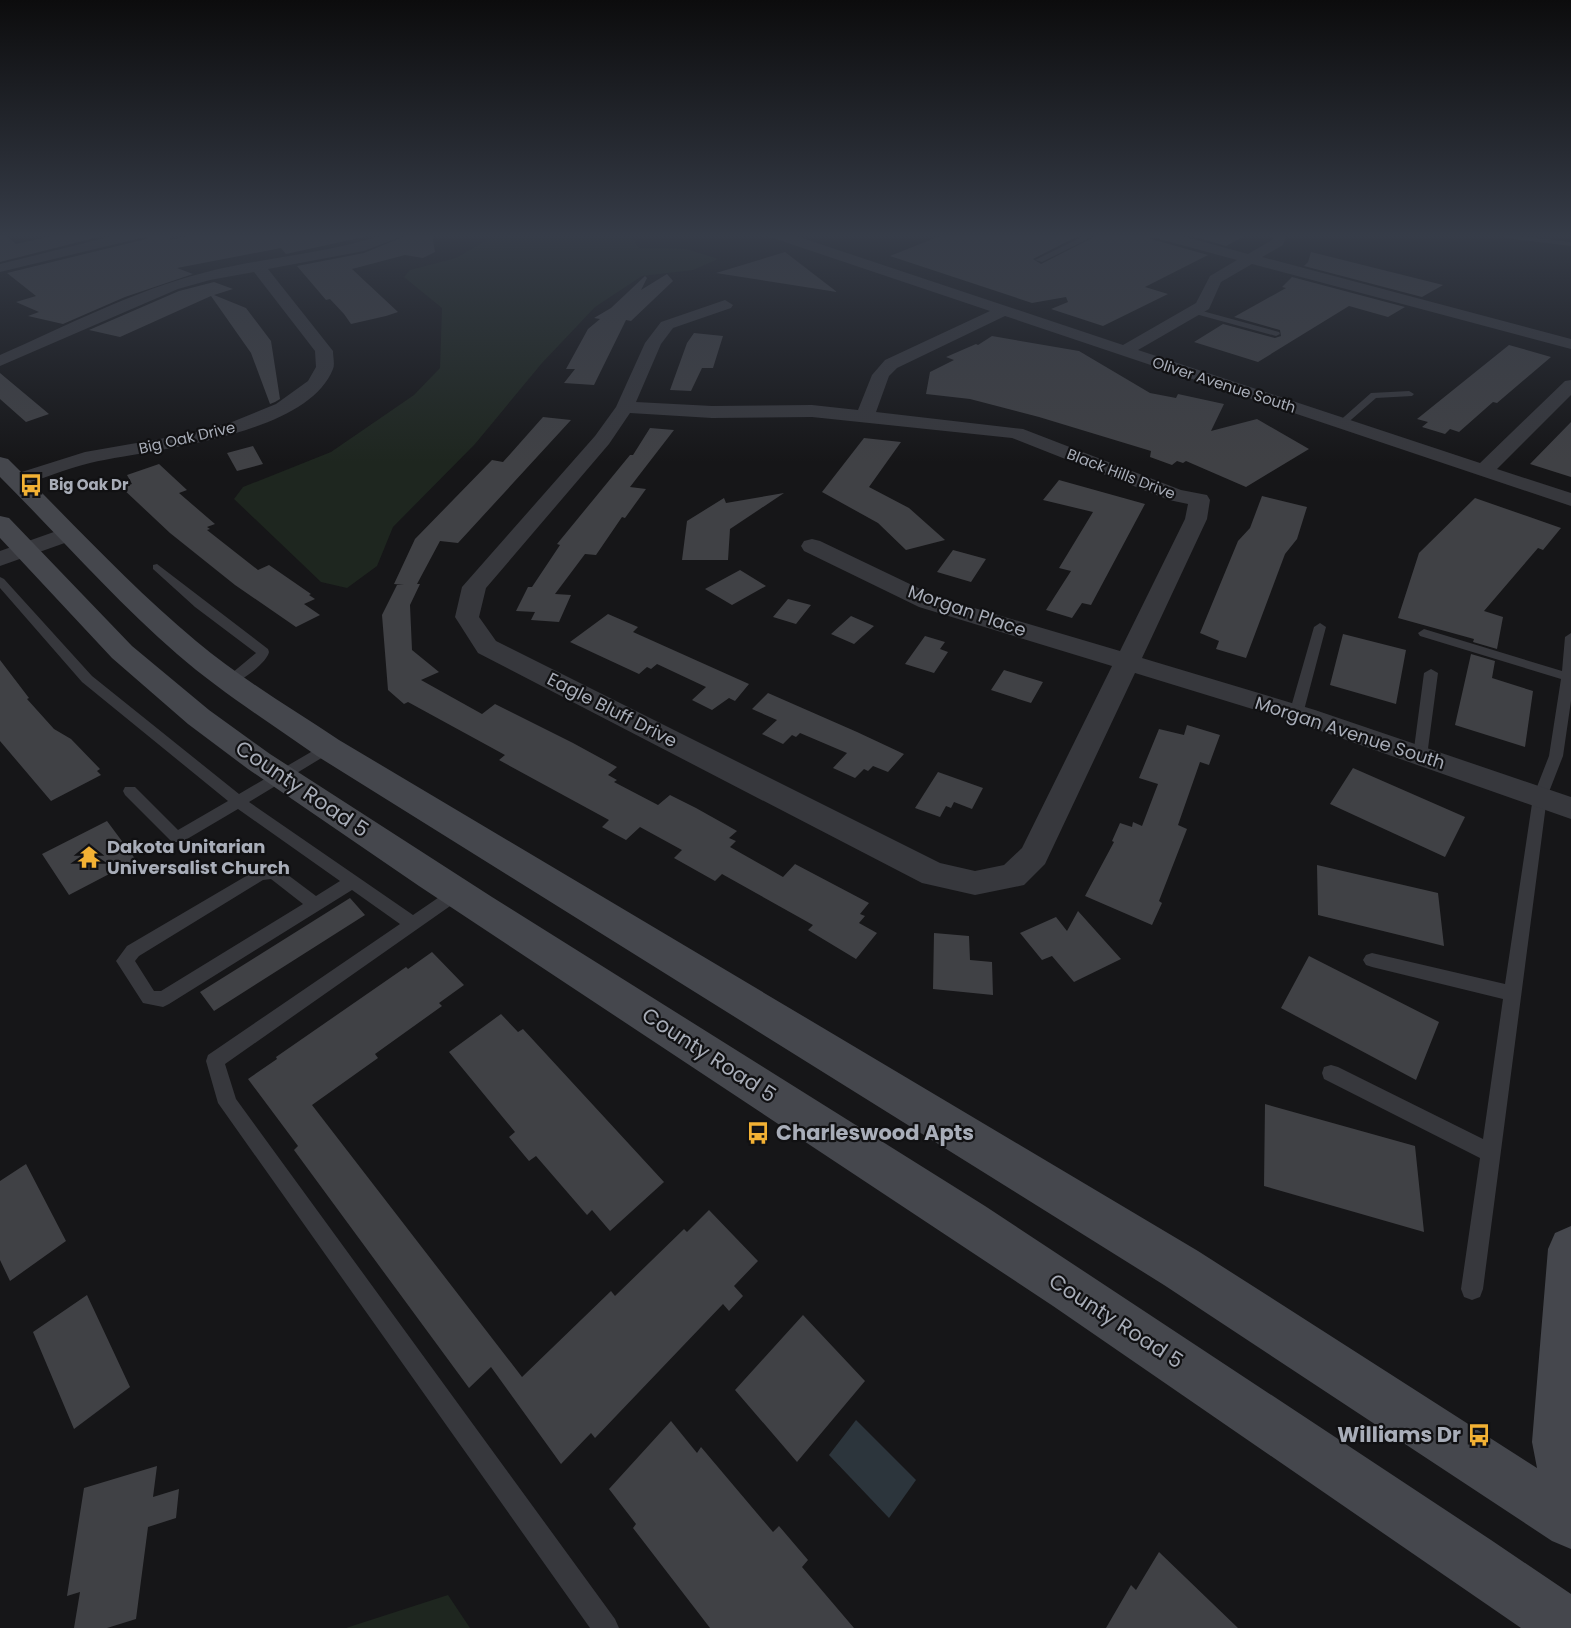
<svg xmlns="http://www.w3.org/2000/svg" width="1571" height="1628" font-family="Poppins,sans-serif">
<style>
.green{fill:#1e261f}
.water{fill:#2c353c}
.building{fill:#404145}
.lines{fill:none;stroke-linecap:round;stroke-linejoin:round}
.service{fill:#37383d;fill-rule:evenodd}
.minor{fill:#37383d;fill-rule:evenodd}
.secondary{fill:#45474d;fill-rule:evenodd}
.labels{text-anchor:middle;stroke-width:4.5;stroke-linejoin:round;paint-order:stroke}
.far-street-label{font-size:15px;fill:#a8adb8;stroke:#111113}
.far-poi-label{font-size:15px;font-weight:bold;fill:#a8adb8;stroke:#111113;text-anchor:start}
.street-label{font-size:18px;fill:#a8adb8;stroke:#111113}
.poi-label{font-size:18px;font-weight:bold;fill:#a8adb8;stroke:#111113;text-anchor:start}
.near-street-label{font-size:21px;fill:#a8adb8;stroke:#111113}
.near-poi-label{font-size:21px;font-weight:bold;fill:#a8adb8;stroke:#111113;text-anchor:start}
</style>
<rect width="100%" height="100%" fill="#161618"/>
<path class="green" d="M498,234H630L639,248L687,249L718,259L693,270L642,276L595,307L542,363L475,444L393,527L377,566L347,588L321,582L234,499L243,487L331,452L414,395L440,368L442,308L404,277L410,270L456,258Z
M448,1595L470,1628H346Z"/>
<path class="water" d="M856,1420L916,1480L889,1518L829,1455Z"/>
<path class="building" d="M0,234H5L16,244L61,234H110L0,262Z
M149,234H170V240L198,234H377L286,254L281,248L177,268L193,274L125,297L63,324L28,316L39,312L16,302L36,296L7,273L146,239Z
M410,234H432L435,252L423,258L405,255L352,269L398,312L386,316L351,324L344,314L330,299L326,300L297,266L364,253Z
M945,234H1082L1033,259L1041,264L1100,234H1148L1151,239L1208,255L1145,287L1168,294L1103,326L1051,309L1068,302L1066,297L1032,303L890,256Z
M1185,234H1248L1226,246Z
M785,252L837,292L716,273Z
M1311,252L1443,285L1422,297L1304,266L1308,262Z
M667,274L673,281L631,321L626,320L594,385L564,383L575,369H566L588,329L600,319L594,318L611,308L645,276L647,278L641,290Z
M1292,277L1405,307L1388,317L1349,306L1258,362L1194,342L1223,324L1275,338L1281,336L1280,330L1234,317L1286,288L1282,287Z
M214,282L233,289L214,295L246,308L271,341L280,399L275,402L270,404L251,353L211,296L120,337L89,330L179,291Z
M694,333L723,336L713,368H702L691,391L670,390L687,343Z
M992,336L1079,351L1150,393L1176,398L1178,394L1224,404L1211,431L1257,419L1309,449L1246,487L1186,461L1183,463L1177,461L1172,465L1150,457L1151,451L1039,417L970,399L926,394L930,372L954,360L946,357L976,344L978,345Z
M1509,345L1551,357L1497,403L1493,402L1459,432L1450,429L1445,434L1422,427L1428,422L1417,419Z
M0,373L49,414L26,422L0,399Z
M543,417L571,420L458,543L440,541L417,584H420L410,605L412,650L439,672L421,680L482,714L495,704L573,743L617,767L608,775L617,780L614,782L658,805L670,795L696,808L737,831L729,838L736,841L730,847L783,877L795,864L869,903L860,914L865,916L859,923L877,933L856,959L808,930L813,925L722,874L715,881L674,858L682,850L640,827L626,840L602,827L609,820L499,760L505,755L408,702L404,704L388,690L382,615L397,585H404L394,584L415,539L492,460L503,462Z
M1571,422V477L1530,464Z
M650,428L674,430L630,487L646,489L625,518L622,517L596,555L585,554L555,594L571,595L559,622L531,620L535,612L516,611L528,587H532L560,545L557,544L630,455H633Z
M864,438L901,442L869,487L909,508L945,540L906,550L878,523L822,492Z
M253,446L263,464L237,471L227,453Z
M159,464L187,490L179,493L215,524L207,527L210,529L207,530L258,570L269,565L311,594L309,595L315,599L304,604L320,615L296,627L235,585L170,533L121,487L132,484L127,475Z
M1059,480L1145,504L1091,605L1082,603L1072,618L1046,610L1071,571L1059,568L1093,512L1043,500Z
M784,493L730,529L728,560H682L687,521L724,498L726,503Z
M1262,496L1307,507L1297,539L1285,554L1246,658L1216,649L1219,641L1200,633L1238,541L1250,528Z
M1475,498L1561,528L1543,550L1538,548L1484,611L1503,617L1497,649L1473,642L1474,639L1398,618L1419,553Z
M953,550L986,559L971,582L937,572Z
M740,570L766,586L732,605L705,589Z
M788,599L811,605L796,624L773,617Z
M608,614L638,627L633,632L749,684L735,701L729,698L712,710L692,700L706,687L657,664L651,669L647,667L639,674L570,642Z
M851,616L874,626L854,644L831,634Z
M1343,634L1406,650L1396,704L1330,685Z
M925,636L945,642L940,649L948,652L934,673L905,664Z
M1471,654L1495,661L1492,678L1533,691L1525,747L1455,725Z
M0,660L29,698L27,699L54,729L71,739L100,769L97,771L101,775L51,801L0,741Z
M1004,670L1043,682L1031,703L991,690Z
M768,693L857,732L904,754L888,772L873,766L868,771L864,769L855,778L833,768L847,753L800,733L796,737L792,735L783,744L762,734L777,720L752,709Z
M1187,725L1220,735L1209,765L1200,762L1178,825L1187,829L1159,901L1162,903L1152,925L1085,896L1114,842L1112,841L1120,823L1132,827L1133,822L1142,826L1158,784L1139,778L1159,729L1184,735Z
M1353,768L1465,817L1445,857L1330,804Z
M938,772L983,788L972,809L954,802L951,808L946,806L940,817L915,808Z
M107,821L136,860L69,895L42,854Z
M1317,865L1438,893L1444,946L1318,915Z
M350,898L365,915L214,1011L200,992Z
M1078,911L1121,959L1074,982L1052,956L1042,960L1020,933L1056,917L1067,931Z
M934,933L969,936L970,960L992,962L993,995L933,989Z
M432,952L464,985L439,1003L442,1006L375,1054L378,1058L312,1105L522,1377L611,1291L615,1296L684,1229L687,1232L709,1210L758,1261L734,1286L743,1296L729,1311L723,1304L595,1438L591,1433L561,1464L491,1367L469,1388L294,1150L298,1146L248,1079L277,1059L276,1057L406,967L408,969Z
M1309,956L1439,1022L1416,1080L1281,1008Z
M501,1014L518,1032L523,1029L664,1182L610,1231L592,1210L587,1215L536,1156L529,1161L509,1137L515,1132L449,1052Z
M1265,1104L1415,1146L1424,1232L1264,1186Z
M26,1164L66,1241L10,1281L0,1260V1181Z
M87,1295L130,1387L74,1429L33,1332Z
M803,1315L865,1381L797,1462L735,1390Z
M671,1421L697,1453L701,1447L773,1532L779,1526L808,1560L802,1567L854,1628H710L633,1528L636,1524L609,1489Z
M157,1466L153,1497L179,1489L176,1518L148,1527L136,1619L107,1628H74L80,1592L67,1596L84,1488Z
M1159,1552L1238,1628H1106L1131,1585L1136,1590Z"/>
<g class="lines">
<path class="service" d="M1088,234H1098L1042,262L1035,260Z
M1503,234L1571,242V246L1505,238L1502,236Z
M1195,309L1279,332L1280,334L1276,336L1192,313V309Z
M1409,391L1414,394L1412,396L1376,398L1344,426L1336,424L1371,393Z
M157,564L268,649L269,652C267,663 237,686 226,684L224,681L226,678L256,653L195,607L153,569V565Z
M0,577L4,579L92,676L239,794L323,745H333L335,748L333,751L249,802L413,915L451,889L457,887L463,889L465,893L463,897L225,1064L236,1099L615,1619L619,1628H590L218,1103L206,1061L208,1055L400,924L352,890L169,1004L163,1007L143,1003L116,961L127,946L260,868L280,869L316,896L340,881L238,809L182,842H172L125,795L123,791L125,787H135L178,830L228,801L82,682L0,588ZM271,879L303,904L161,991H154L135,961L139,956L263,880Z
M1320,623L1326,627L1303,714L1301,717H1291L1289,714L1314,627Z
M1424,629L1562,671L1565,637L1571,633V701L1563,756L1547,797L1483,1289L1480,1297L1472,1300L1464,1297L1461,1289L1480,1158L1324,1079L1322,1073L1324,1067L1331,1065L1338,1067L1483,1139L1503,999L1372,967L1366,965L1363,960L1366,955L1372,953L1505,984L1533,797L1549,756L1561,679L1420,636L1418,633Z
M1431,669L1438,673L1427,756L1420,761L1413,756L1424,673Z"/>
<path class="minor" d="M121,234H147L145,237L0,272V264Z
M386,234H408L364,251L268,269L333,351C333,357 335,364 333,369C306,437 152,449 90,463C65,469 41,480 16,486L9,484L6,480L9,476L85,452L188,434L227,424L276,404L308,381L316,367L315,351L254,272L210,280L178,289L0,366V355C66,326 133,291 203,273C263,257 326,254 386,234Z
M768,234H790L1123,345L1196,303L1210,276L1237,260L1152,237L1150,234H1175L1248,254L1272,240L1273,234H1287L1283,245L1262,257L1571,339V349L1252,264L1221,282L1209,309L1138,350L1480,463L1565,381L1571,380V395L1497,469L1571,493V506L1005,316L897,368L889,376L876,412L1023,429L1181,490L1207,495L1210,500L1207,519L1142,658L1315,710L1571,797V819L1295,722L1135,673L1045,864L1024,885L975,895L922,883L478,653L455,617L462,587L595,436L616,407L645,343L661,322L725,300L733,305L731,308L673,328L661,344L636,402L712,406L812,405L858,410L872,375L885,360L990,311L770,237ZM630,413L712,418L812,417L1012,438L1169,500L1188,504L1185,519L1120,651L937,597L820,541L812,539L804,541L801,546L804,551L919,607L1112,666L1022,848L1004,865L975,871L940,863L496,641L479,617L486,588L609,444Z
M68,527L76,529L79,534L76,539L0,566V551Z"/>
<path class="secondary" d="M0,457L8,459C70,520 129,585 196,641C240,678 291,708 339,740L1198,1251L1537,1468L1532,1442L1548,1249L1555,1233L1571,1226V1549L1552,1541L1164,1285L317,756C270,723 221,692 177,654C114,599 59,536 0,477Z
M0,516L9,518L132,646L209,710L270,754L492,897L985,1206L1491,1540L1571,1594V1628H1521L1053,1306L419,886L248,769L188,724L112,658L0,538Z"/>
</g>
<linearGradient id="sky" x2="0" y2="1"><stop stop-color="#0c0c0d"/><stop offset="0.51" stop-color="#363c48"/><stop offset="1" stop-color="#363c48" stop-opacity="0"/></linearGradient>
<rect width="1571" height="462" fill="url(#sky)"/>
<defs>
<g id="bus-bare" transform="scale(1.8)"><path d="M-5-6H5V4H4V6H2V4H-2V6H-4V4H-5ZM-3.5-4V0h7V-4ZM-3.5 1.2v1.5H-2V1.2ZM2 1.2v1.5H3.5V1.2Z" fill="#f2b134" stroke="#111113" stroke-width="2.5" paint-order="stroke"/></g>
<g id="temple-bare" transform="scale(1.8)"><path d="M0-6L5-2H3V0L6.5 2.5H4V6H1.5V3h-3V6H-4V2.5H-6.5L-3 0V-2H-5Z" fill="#f2b134" stroke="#111113" stroke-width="2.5" paint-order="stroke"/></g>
</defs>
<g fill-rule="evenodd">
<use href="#bus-bare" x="31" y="485"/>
<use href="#temple-bare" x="89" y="857"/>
<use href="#bus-bare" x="758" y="1133"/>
<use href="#bus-bare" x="1479" y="1435"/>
</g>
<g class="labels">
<g class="far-street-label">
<text transform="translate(1224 385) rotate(18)" y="5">Oliver Avenue South</text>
<text transform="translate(187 438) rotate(-13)" y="5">Big Oak Drive</text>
<text transform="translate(1121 474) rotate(21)" y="5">Black Hills Drive</text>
</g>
<g class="far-poi-label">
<text x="49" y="490">Big Oak Dr</text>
</g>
<g class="street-label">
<text transform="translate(967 611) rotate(19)" y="6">Morgan Place</text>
<text transform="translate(612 710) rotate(27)" y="6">Eagle Bluff Drive</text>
<text transform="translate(1350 733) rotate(18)" y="6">Morgan Avenue South</text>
</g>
<g class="poi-label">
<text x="107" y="853">Dakota Unitarian<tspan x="107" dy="21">Universalist Church</tspan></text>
</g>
<g class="near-street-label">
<text transform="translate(302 789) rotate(34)" y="7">County Road 5</text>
<text transform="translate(709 1055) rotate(33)" y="7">County Road 5</text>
<text transform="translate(1116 1321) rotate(33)" y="7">County Road 5</text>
</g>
<g class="near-poi-label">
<text x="776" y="1140">Charleswood Apts</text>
<text x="1461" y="1442" text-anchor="end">Williams Dr</text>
</g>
</g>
</svg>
